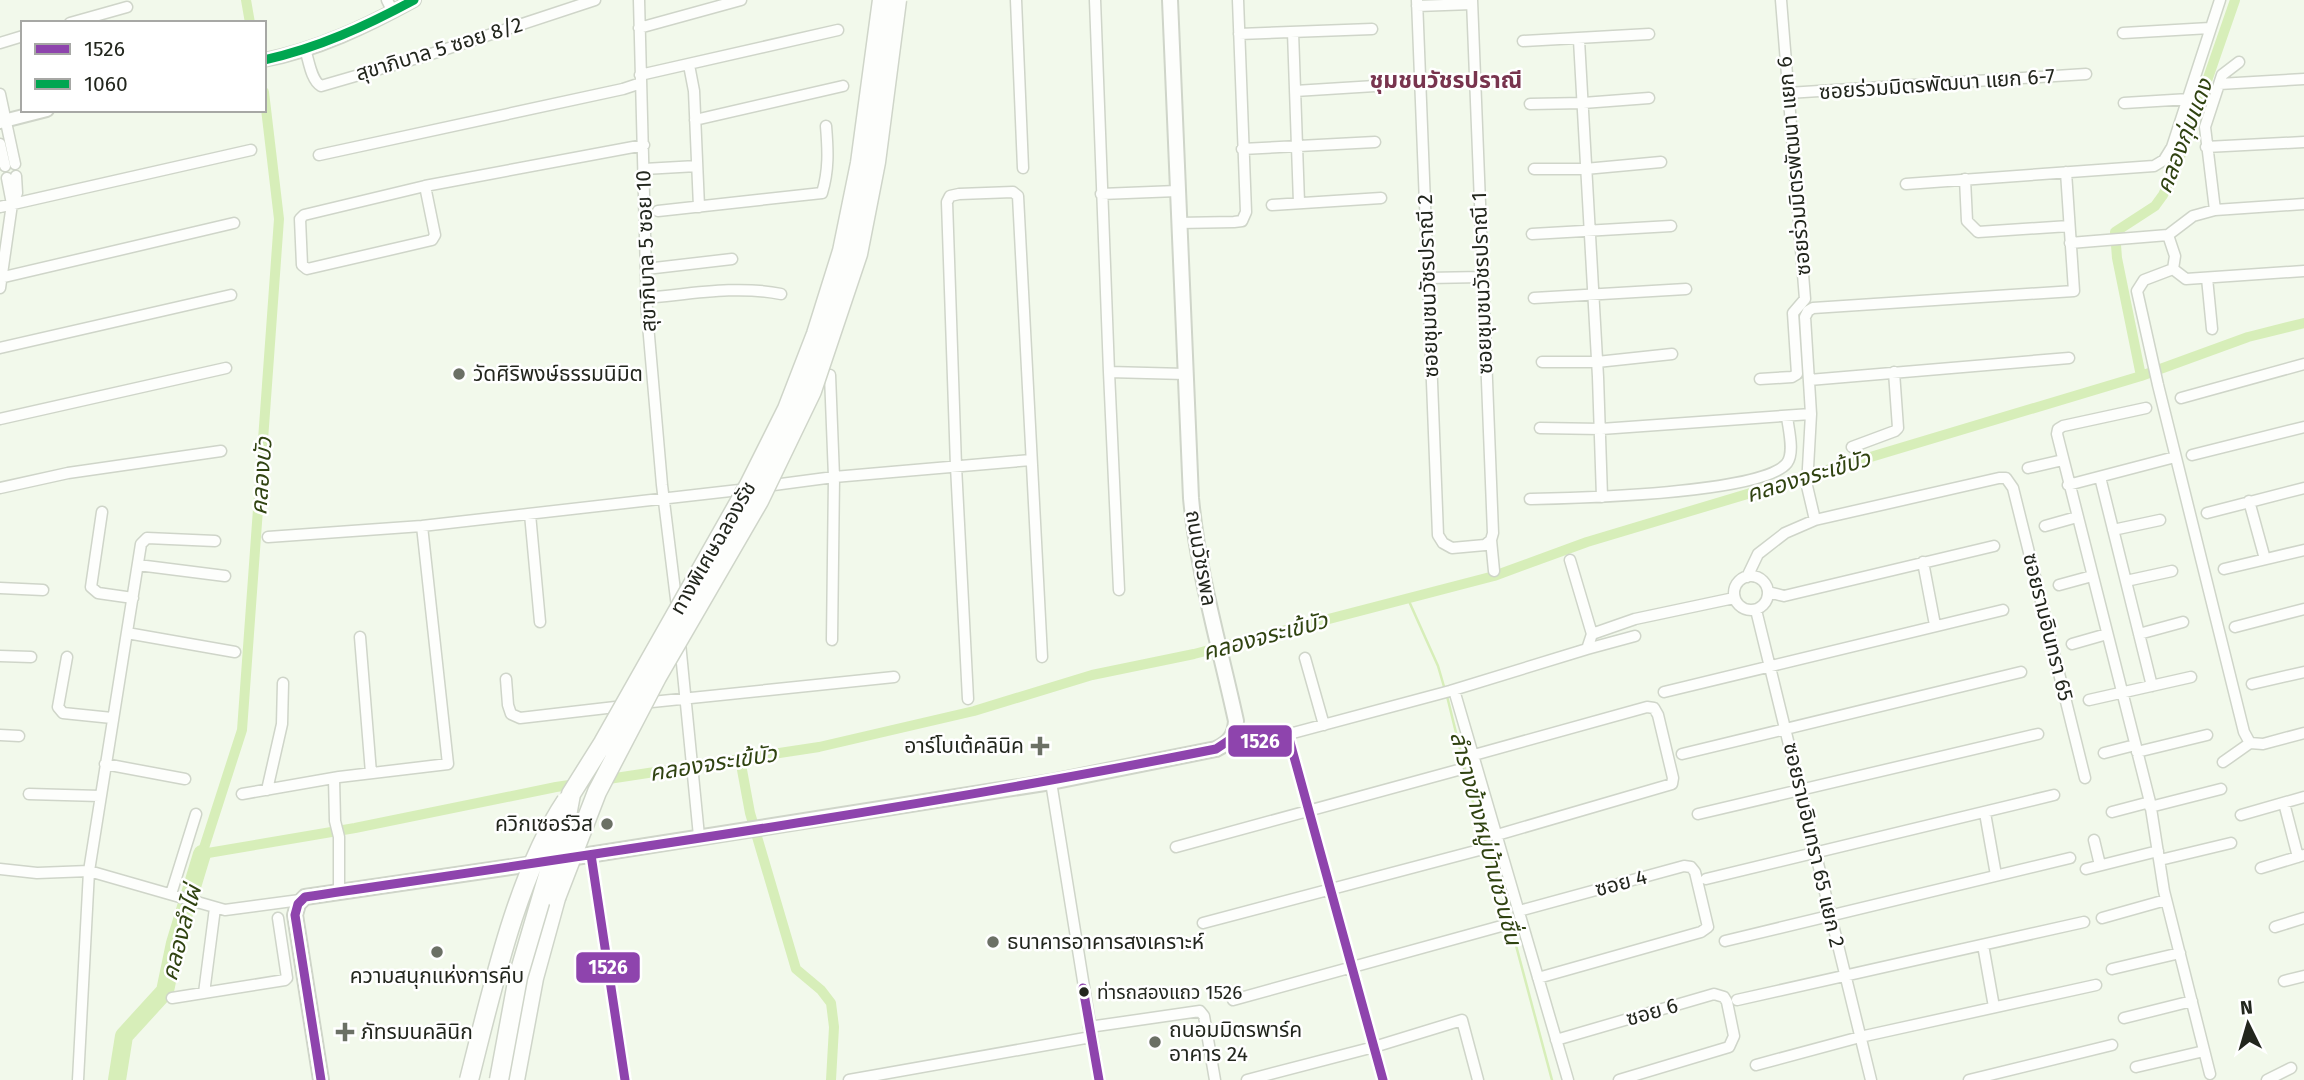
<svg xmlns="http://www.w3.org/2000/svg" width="2304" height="1080" font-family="'Fira Sans','Noto Sans Thai',sans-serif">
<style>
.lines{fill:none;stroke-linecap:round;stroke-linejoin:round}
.stream{stroke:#d7eeb9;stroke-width:2.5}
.canal{stroke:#d7eeb9;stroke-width:10}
.river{stroke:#d7eeb9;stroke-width:18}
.minor-casing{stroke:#cfd5c9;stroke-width:13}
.tertiary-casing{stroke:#cfd5c9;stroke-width:16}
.secondary-casing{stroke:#cfd5c9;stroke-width:18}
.motorway-casing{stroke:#cfd5c9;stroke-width:21}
.minor{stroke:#fdfefc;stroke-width:10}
.tertiary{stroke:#fdfefc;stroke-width:12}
.secondary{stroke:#fdfefc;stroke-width:14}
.motorway{stroke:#fdfefc;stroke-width:18}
.motorway-bridge-casing{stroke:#cfd5c9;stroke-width:21;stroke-linecap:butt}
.motorway-bridge{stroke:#fdfefc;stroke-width:18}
.bus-1-casing{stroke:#fff;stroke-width:14}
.bus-2-casing{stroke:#fff;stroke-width:14}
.bus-1{stroke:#8e44ad;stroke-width:9}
.bus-2{stroke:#00a651;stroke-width:9}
.poi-dot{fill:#6b7065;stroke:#fff;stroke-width:2.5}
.bus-dot{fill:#22261d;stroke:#fff;stroke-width:2.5}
.labels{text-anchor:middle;stroke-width:5;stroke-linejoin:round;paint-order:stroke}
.bus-label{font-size:19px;fill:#22261d;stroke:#fff;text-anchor:start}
.street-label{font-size:21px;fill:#22261d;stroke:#fff}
.poi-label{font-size:21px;fill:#22261d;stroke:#fff;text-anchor:start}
.neighbourhood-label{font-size:23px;font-weight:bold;fill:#78344e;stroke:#fff}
.water-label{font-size:23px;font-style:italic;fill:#304311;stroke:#fff}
.line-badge{stroke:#fff;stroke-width:2.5}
.badge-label{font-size:19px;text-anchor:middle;font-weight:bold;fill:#fff}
</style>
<rect width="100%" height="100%" fill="#f2f9eb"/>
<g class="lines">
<path class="stream" d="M1408,599L1438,666L1445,690
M1447,696L1473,802L1503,897L1552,1080"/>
<path class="canal" d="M246,0L250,23
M264,92L279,219L242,730L202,854L355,828L556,787L819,747L974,711L1092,675L1194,654L1494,576L1587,542L2141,376L2248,337L2304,323
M2141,376L2117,258L2115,232L2155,206L2163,195L2183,150L2235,0
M740,759L750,813L796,969L821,990L831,1003L834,1027L831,1080"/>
<path class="river" d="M117,1080L124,1036L165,991L175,943L202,854"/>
<g class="minor-casing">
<path id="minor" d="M387,0L393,12
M639,0L647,313L662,485L677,607
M1016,0L1023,168
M1095,0L1109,372
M1417,0L1438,535L1443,543L1452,548L1485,545L1491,540L1493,533L1472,0
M1417,6L1472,4
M70,23L127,7
M639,28L741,0
M1293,32L1299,203
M2123,33L2210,28
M1239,34L1372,29
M1579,40L1598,377L1602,497
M1523,41L1649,34
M0,43L23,36
M305,49C309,61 311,80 321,86L428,55L595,0
M689,65L694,91L699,207
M640,75L838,30
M2219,84L2304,79
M1295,91L1375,86
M1788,93L2086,74
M0,94L15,164
M2124,103L2189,99
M1530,104L1583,103L1649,98
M695,120L843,86
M0,144L5,166
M2206,147L2304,142
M1242,149L1375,142
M319,155L623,89L641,83
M644,169L697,166
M1534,169H1585L1661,162
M7,178L12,204
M1965,179L1967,221L1978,232L2069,226
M1906,184L2154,166L2164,160L2172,147L2220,0
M425,186L435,235L432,240L307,269L302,265L300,219L304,215L425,186L644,145
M1101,194L1177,191
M1272,205L1381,198
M0,207L251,150
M2215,210L2205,127L2222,75L2239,62
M658,211L822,193C829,170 828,150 826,126
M1178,223L1234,222L1242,221L1246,212L1238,0
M1532,234L1671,226
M2168,235L2175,256L2173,269L2186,279L2304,271
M2070,243L2168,235L2193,216L2215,210L2304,204
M646,269L732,259
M2173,269L2144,280L2137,291L2158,385L2244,732L2250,743
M0,278L234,223
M1428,278L1482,277
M2207,278L2212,329
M0,288L12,204L17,193L16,176
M646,298C691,294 737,285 781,294
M1534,298L1686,289
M0,348L231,295
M1542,362H1597L1672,354
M830,375L834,477L1031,460
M1760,379L1792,377L1797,374L1793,313L1805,299L1781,0
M1809,380L2069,358
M2181,398L2304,364
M2146,408L2063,426L2058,429L2057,434L2150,802L2164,891L2210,1074
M0,419L226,368
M1540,428L1601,429L1811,414
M1852,447L1895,431L1898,428L1894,372
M2192,455L2304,427
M2028,468L2063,460
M2100,477L2152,686
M2068,485L2175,457
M766,486L834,477L832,640
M0,488L68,473L221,451
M1530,499C1574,498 1763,494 1787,463C1795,452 1788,428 1787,416
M2249,501L2265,559
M102,512L91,587L98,593L133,598
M2207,513L2304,488
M530,514L540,622
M1815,520L1807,486L1811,414L1805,317L1808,311L1813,308L2074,291L2066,172
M2045,526L2077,517
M2113,530L2160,520
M268,537L422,526L748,489
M1491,540L1494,571
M1570,560L1592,634
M1923,562L1935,625
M138,565L225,576
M2224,569L2304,550
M1734 593a17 17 0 1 1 34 0a17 17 0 1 1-34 0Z
M1747,577L1758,554L1785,533L1815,520L1999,478H2006L2013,488L2085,778
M2126,581L2172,571
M2059,585L2092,576
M0,588L43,590
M1119,590L1109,372L1185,374
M1768,592L1784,596L1994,546
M1756,610L1871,1080
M2235,627L2304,609
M127,633L235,652
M2139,634L2183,622
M360,637L371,773
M680,643L699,836
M2072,644L2107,634
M1587,649L1635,636
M0,656L31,657
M67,657L58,707L63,713L112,718
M1305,658L1324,725
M506,679L508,705L511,714L520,718L624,706
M2252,684L2304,672
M1454,690L1568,1080
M1664,692L2003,610
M968,699L956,466L947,202L950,196L959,194L1013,192L1018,196L1042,657
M2089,700L2191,677
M642,703L894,677
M0,735L19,736
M1288,735L1383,1080
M1231,739L1263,741L1450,691L1587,649L1592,634L1635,619L1734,598
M2137,752L2207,735
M2104,753L2135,745
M1682,754L2021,672
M1474,755L1647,707L1654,708L1658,715L1673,778L1672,784L1497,835
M2223,762L2250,743L2263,744L2304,733
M105,764L185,779
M334,778L335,821L339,837V892
M1051,782L1099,1080
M267,790L282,724L283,683
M29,794L100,796
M242,794L339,777L448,764L422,526
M2284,803L2298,857
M2150,807L2221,789
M2112,812L2150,802
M1985,813L1996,875
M1698,814L2038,734
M2241,815L2304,797
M2094,840L2100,865
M1176,847L1458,770
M591,855L625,1080
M2160,860L2231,843
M2261,868L2304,855
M0,869L37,873L89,871L225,910L300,900
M2086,869L2158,851
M1706,879L2054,795
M171,894L196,814
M1519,911L1684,866L1691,867L1695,872L1708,927L1701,932L1538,978
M2102,918L2166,900
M1203,923L1483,849
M2275,927L2304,918
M1725,941L2070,858
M1983,945L1994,1007
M2112,969L2180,953
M2284,981L2304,976
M204,993L215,908
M172,998L285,980L287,978L278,918
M1233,1000L1505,925
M1737,1000L2084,922
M2124,1018L2192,1001
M1089,1027L1200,1011L1204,1016L1215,1080
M1556,1040L1714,994L1724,997L1727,1002L1734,1036L1729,1047L1619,1080
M1756,1065L1860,1037L2096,985
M2136,1067L2204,1051
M78,1080L89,871L141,544L147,538L215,541
M849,1080L1091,1037
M1247,1080L1374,1047L1462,1020L1478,1080
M1969,1080L2112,1045
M2267,1080L2291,1068"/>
</g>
<g class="tertiary-casing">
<path id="tertiary" d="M264,60C317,50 367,26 414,0
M0,122L47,110"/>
</g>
<g class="secondary-casing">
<path id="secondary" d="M563,859L1051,782L1216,749C1229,743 1235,736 1236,721C1220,647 1198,574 1191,498L1170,0
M321,1080L295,915L298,904L305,897L539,863"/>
</g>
<g class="motorway-casing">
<path id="motorway" d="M515,1080L534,978L556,898"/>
</g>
<use href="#minor" class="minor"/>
<use href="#tertiary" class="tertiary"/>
<use href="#secondary" class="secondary"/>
<use href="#motorway" class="motorway"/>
<g class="motorway-bridge-casing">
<path id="motorway-bridge" d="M556,898L597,792L657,677L759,501L812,391L858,254L876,162L897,0
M469,1080C491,994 517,874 566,801
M499,1080L518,977L551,865L566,821L571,794L603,743L749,485L787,409L816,334L842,251L860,163L882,0"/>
</g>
<use href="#motorway-bridge" class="motorway-bridge"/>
<g class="bus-1-casing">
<path id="bus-1" d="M591,855L625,1080
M1083,988L1099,1080
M321,1080L295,915L298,904L305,897C609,852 914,809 1216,749L1231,739L1263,741L1288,735L1383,1080"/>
</g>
<g class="bus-2-casing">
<path id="bus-2" d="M264,60C318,48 366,26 414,0"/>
</g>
<use href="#bus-1" class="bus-1"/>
<use href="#bus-2" class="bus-2"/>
</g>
<g class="poi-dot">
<circle cx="459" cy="374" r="7"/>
<path d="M1036.5 735.5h7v7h7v7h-7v7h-7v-7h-7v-7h7z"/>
<circle cx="607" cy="824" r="7"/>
<circle cx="993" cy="942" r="7"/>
<circle cx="437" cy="952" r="7"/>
<path d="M341.5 1021.5h7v7h7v7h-7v7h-7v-7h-7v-7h7z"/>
<circle cx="1155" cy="1042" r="7"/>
</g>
<circle class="bus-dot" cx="1084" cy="992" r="6"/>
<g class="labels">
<g class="bus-label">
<text x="1097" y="999">ท่ารถสองแถว 1526</text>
</g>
<g class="street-label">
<text transform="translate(439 49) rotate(-17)" y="7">สุขาภิบาล 5 ซอย 8/2</text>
<text transform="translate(1937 84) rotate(-4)" y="7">ซอยร่วมมิตรพัฒนา แยก 6-7</text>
<text transform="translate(1794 166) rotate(-95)" y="7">ซอยร่วมมิตรพัฒนา แยก 6</text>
<text transform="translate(646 251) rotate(-92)" y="7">สุขาภิบาล 5 ซอย 10</text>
<text transform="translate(1482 283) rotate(-92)" y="7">ซอยชุมชนวัชรปราณี 1</text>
<text transform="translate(1428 286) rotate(-92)" y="7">ซอยชุมชนวัชรปราณี 2</text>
<text transform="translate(713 548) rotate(-60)" y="7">ทางพิเศษฉลองรัช</text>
<text transform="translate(1201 558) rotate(80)" y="7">ถนนวัชรพล</text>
<text transform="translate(2048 627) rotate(76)" y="7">ซอยรามอินทรา 65</text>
<text transform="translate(1814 845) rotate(77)" y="7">ซอยรามอินทรา 65 แยก 2</text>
<text transform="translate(1621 883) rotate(-15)" y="7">ซอย 4</text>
<text transform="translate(1652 1012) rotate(-16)" y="7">ซอย 6</text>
</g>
<g class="poi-label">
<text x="473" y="381">วัดศิริพงษ์ธรรมนิมิต</text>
<text x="1024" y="753" text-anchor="end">อาร์โบเต้คลินิค</text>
<text x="593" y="831" text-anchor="end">ควิกเซอร์วิส</text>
<text x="1007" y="949">ธนาคารอาคารสงเคราะห์</text>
<text x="437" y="983" text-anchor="middle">ความสนุกแห่งการคีบ</text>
<text x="1169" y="1037">ถนอมมิตรพาร์ค<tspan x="1169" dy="24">อาคาร 24</tspan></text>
<text x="361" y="1039">ภัทรมนคลินิก</text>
</g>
<g class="neighbourhood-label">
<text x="1446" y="88">ชุมชนวัชรปราณี</text>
</g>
<g class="water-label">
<text transform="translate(2184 136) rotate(-69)" y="8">คลองกุ่มแดง</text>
<text transform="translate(261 476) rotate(-86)" y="8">คลองบัว</text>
<text transform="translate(1808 476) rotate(-17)" y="8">คลองจระเข้บัว</text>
<text transform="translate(1265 636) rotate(-15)" y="8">คลองจระเข้บัว</text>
<text transform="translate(713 763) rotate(-9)" y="8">คลองจระเข้บัว</text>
<text transform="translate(1486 838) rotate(75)" y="8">ลำรางข้างหมู่บ้านชวนชื่น</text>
<text transform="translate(181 933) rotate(-75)" y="8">คลองลำไผ่</text>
</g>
</g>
<g class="line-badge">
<rect x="1227" y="724" width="66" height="34" rx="7" fill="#8e44ad"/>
<rect x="575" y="951" width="66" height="33" rx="7" fill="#8e44ad"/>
</g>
<g class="badge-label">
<text x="1260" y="748">1526</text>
<text x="608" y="974">1526</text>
</g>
<rect x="21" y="21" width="245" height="91" fill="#ffffff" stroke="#a7a8a5" stroke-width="2"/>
<rect x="35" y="44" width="35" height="10" fill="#8e44ad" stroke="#a7a8a5" stroke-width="2"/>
<text x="84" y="56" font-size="21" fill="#22261d">1526</text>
<rect x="35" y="79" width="35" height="10" fill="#00a651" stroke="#a7a8a5" stroke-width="2"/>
<text x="84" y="91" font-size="21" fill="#22261d">1060</text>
<g transform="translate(2248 1024) rotate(355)" stroke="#ffffff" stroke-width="5" paint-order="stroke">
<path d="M0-5L12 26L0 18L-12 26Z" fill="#22261d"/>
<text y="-10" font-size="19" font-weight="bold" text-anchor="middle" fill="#22261d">N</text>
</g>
</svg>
